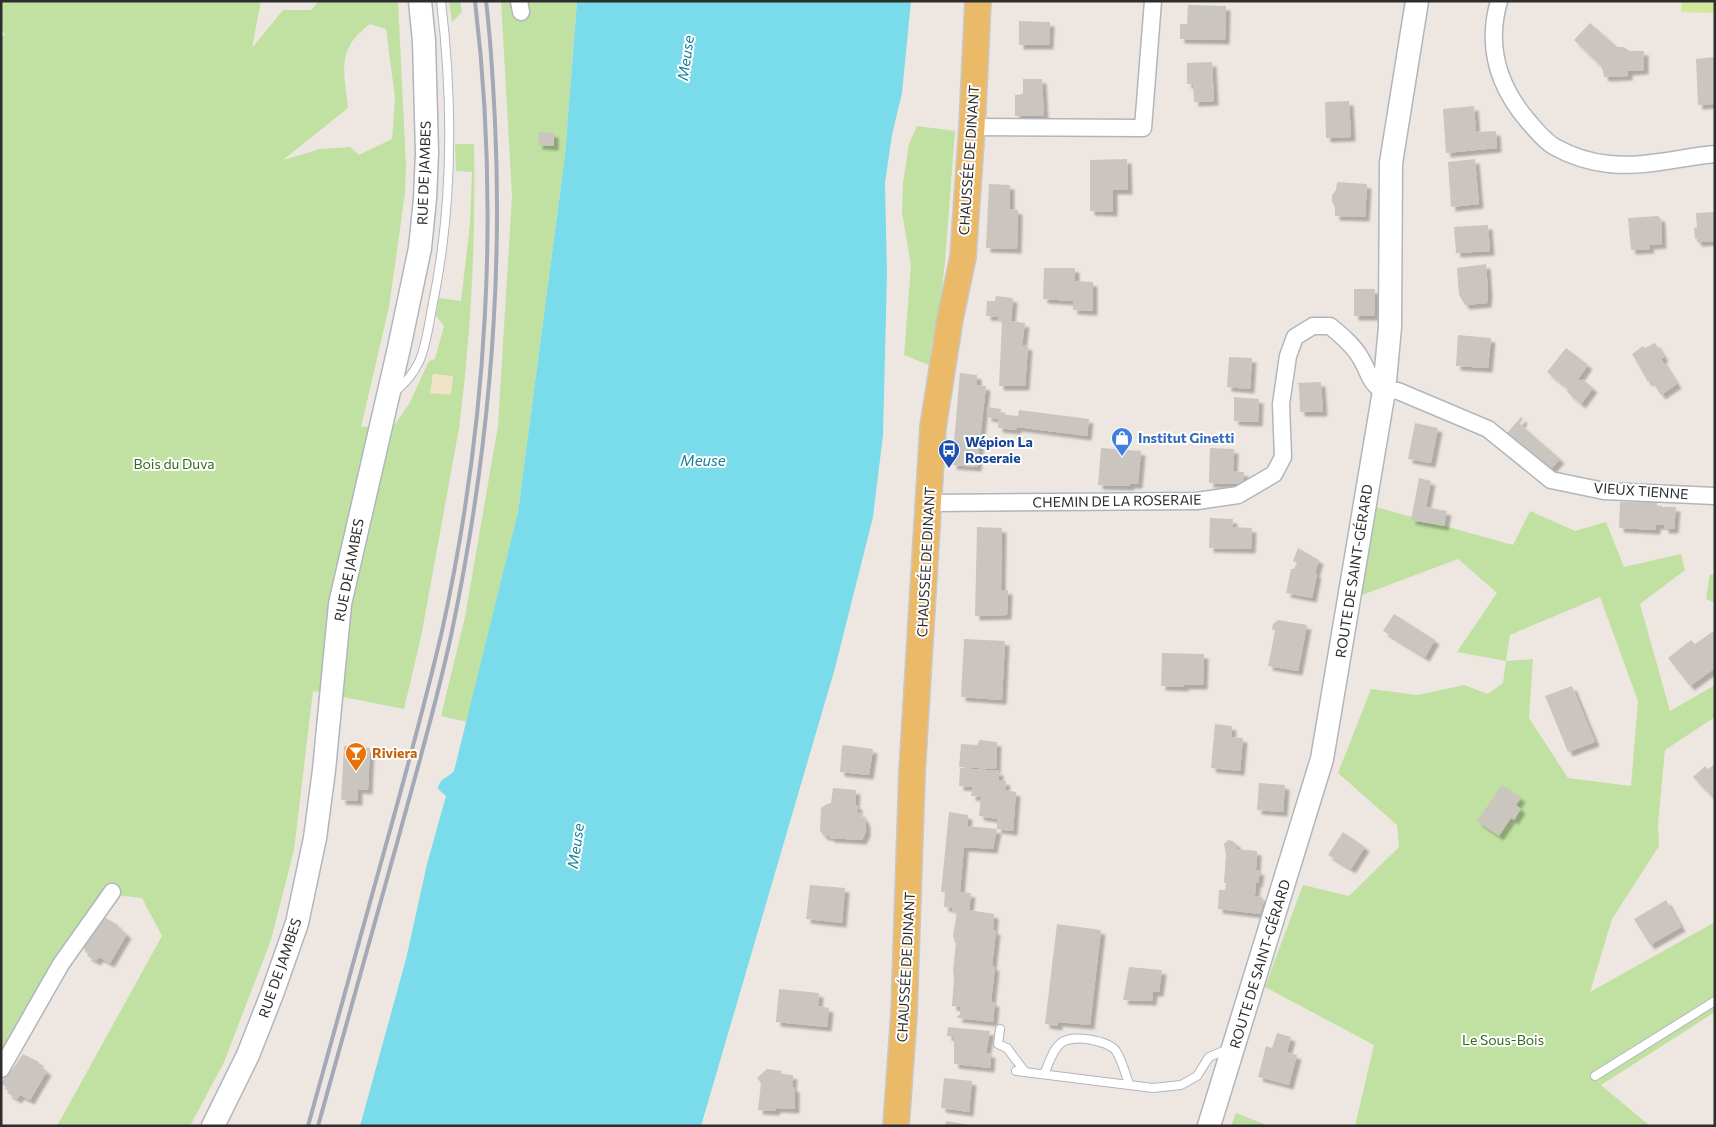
<svg xmlns="http://www.w3.org/2000/svg" width="1716" height="1127" font-family="Commissioner,sans-serif">
<style>
.green{fill:#c0e1a1;fill-rule:evenodd}
.sand{fill:#f1e4c6}
.pitch{fill:#d3e89d}
.water{fill:#7adcea}
.building{fill:#cac5bf;filter:url(#shadow)}
.lines{fill:none;stroke-linecap:round;stroke-linejoin:round}
.lane-casing{stroke:#b1b5bd;stroke-width:10}
.street-casing{stroke:#b1b5bd;stroke-width:19}
.secondary-casing{stroke:#b1b5bd;stroke-width:25}
.primary-casing{stroke:#c8c8c8;stroke-width:28}
.lane{stroke:#fff;stroke-width:8}
.street{stroke:#fff;stroke-width:16}
.secondary{stroke:#fff;stroke-width:22}
.primary{stroke:#ebba69;stroke-width:25}
.rail{stroke:#a3a9b6;stroke-width:4}
.labels{text-anchor:middle;stroke-width:4;stroke-linejoin:round;paint-order:stroke}
.street-label{font-size:14px;fill:#2d2d2d;stroke:#fff}
.shop-label{font-size:14px;font-weight:bold;fill:#366cbe;stroke:#fff;text-anchor:start}
.transit-label{font-size:14px;font-weight:bold;fill:#164399;stroke:#fff;text-anchor:start}
.park-label{font-size:14px;fill:#39691f;stroke:#fff}
.food-label{font-size:14px;font-weight:bold;fill:#c56008;stroke:#fff;text-anchor:start}
.water-label{font-size:15px;font-style:italic;fill:#147f9b;stroke:#fff}
</style>
<defs>
<filter id="shadow"><feDropShadow dx="4.5" dy="4.5" stdDeviation="1" flood-color="#0004"/></filter>
</defs>
<rect width="100%" height="100%" fill="#eee7e1"/>
<path class="green" d="M1,1H261L252,48L283,10H311L319,1H398L406,166L405,193L389,307L361,427L395,424L409,404L429,361L435,359L444,326L436,316L439,298L461,301L470,224L472,172L456,171L455,144H474C476,239 471,334 459,428L421,637L404,709L313,691L294,850L271,940L224,1062L190,1126H57L162,936L142,898L114,895L1,1062V37L5,35L1,28ZM370,24L386,29L395,98L392,139L359,155L350,147L320,149L283,160L348,108C344,71 336,49 370,24Z
M449,1H460L462,12L452,22Z
M501,1H577L565,155L518,512L467,722L441,716L465,617L498,426L512,196Z
M917,126L955,131L945,262L940,306L931,347L929,365L904,355L911,266L902,212L903,183L909,144Z
M1365,504L1513,545L1530,511L1575,531L1606,522L1624,567L1681,554L1685,570L1640,604L1670,711L1715,685V717L1665,750L1658,824L1659,846L1612,919L1590,992L1715,922V1012L1601,1085L1650,1126H1355L1374,1045L1265,987L1303,885L1349,896L1399,847L1397,825L1338,773L1371,689L1417,695L1464,685L1488,694L1503,683L1506,661L1457,652L1497,593L1458,559L1349,600ZM1600,597L1638,701L1631,786L1568,778L1529,718L1533,659L1506,661L1510,635Z
M1710,574L1715,575V603L1706,599Z
M1236,1113L1269,1126H1231Z"/>
<path class="sand" d="M433,374L453,376L451,395L430,393Z"/>
<path class="pitch" d="M1682,1H1715V13L1681,12Z"/>
<path class="water" d="M577,1H911L902,93L892,135L885,183L887,274L883,435L873,517L835,668L701,1126H360L406,959L427,864L446,796L438,789C440,777 447,779 454,771L518,512L565,155Z"/>
<path class="building" d="M1188,5L1226,6L1225,40L1180,39V24H1187Z
M1019,21L1050,22L1049,45H1019Z
M1590,23L1617,47H1624L1629,51H1644V70L1628,71V76L1604,77L1602,67L1574,40Z
M1715,57L1714,104L1698,105L1696,59Z
M1212,62L1214,101L1194,102L1193,84H1187V63Z
M1023,79H1042L1044,116H1015V95L1023,94Z
M1349,101L1351,137L1326,138L1325,102Z
M1474,106L1476,132L1496,131L1497,148L1446,153L1443,109Z
M539,132L554,133V146L538,145Z
M1127,159L1128,190H1113V212L1090,211V160Z
M1475,159L1479,204L1451,207L1448,162Z
M1337,182L1367,184L1365,217L1335,216V207L1332,202V195L1336,190Z
M989,184L1010,185V209L1018,210L1017,249L986,248Z
M1715,212V241L1697,242V239H1695L1694,228L1697,227L1696,213Z
M1658,216L1661,219L1662,244L1649,245L1650,249L1631,250L1628,218Z
M1488,225L1490,251L1456,253L1454,227Z
M1486,264L1488,292L1487,303L1465,305L1459,295L1457,268Z
M1044,268H1075V281L1093,282V311L1073,310V301L1043,299Z
M1354,289H1375L1374,316H1354Z
M996,296L1013,298L1011,321L1025,323L1022,345L1028,346L1025,386H999L1002,321L998,320V317L986,316L987,301H995Z
M1458,335L1491,338L1488,368L1456,366Z
M1655,343L1664,357L1661,359L1677,384L1661,395L1651,380L1648,382L1632,354L1643,346L1645,348Z
M1566,348L1588,365L1578,379L1580,381L1582,379L1593,388L1581,404L1567,392L1568,389L1547,372Z
M1229,357L1252,358L1250,389L1227,387Z
M960,373L977,375V385L986,386L977,467L952,465Z
M1321,382L1323,412H1300L1299,385L1297,383Z
M1234,397L1259,399L1258,422L1234,421Z
M988,407L1001,409L1000,414L1018,416L1019,410L1089,419L1087,436L1017,427L1016,430L998,428L999,419L987,417Z
M1521,417L1523,419L1520,424L1560,459L1549,471L1507,433Z
M1415,423L1438,428L1431,463L1408,459Z
M1101,448L1141,451L1138,484H1130L1129,486L1098,485Z
M1210,448L1234,449L1233,471L1244,472L1243,484L1209,483Z
M1419,478L1431,481L1426,507L1447,511L1444,526L1411,520Z
M1620,502H1657V507H1676L1674,529H1664V525H1656V530L1619,528Z
M1210,518L1233,519L1232,527L1252,528L1251,549L1209,548Z
M977,527L1002,528L1001,590H1008L1007,615L975,616Z
M1298,548L1319,560L1315,573L1317,574L1312,598L1286,593L1291,569H1294L1297,563L1293,561Z
M1394,614L1435,640L1425,657L1383,631Z
M1278,620L1307,625L1298,671L1268,666L1275,631L1272,629L1273,624Z
M1715,630V668L1690,686L1668,658L1691,640L1695,644Z
M964,639L1005,641L1002,700L961,697Z
M1162,653L1204,654L1203,685H1184V687L1161,686Z
M1572,686L1595,742L1568,752L1545,696Z
M1215,724L1232,726L1231,737L1243,738L1240,771L1211,768Z
M980,740L997,742L996,769L959,767L961,744L977,745Z
M844,745L873,749L869,775L840,772L842,746Z
M344,746L370,748L368,790L358,789V801L341,800Z
M1715,764V798L1714,799L1693,777L1705,766L1708,769Z
M960,768L999,771V780L1006,781L1005,790L1016,792L1013,831L997,829V819L979,816L981,797L971,796L973,787L959,786Z
M1259,783L1285,785L1283,812L1257,810Z
M1502,785L1521,798L1516,805L1521,809L1514,820L1511,818L1499,836L1477,821Z
M833,788L856,790L855,805H858L857,814L861,812V817L863,816L866,823V832L862,840L829,838L830,836H824L820,831L821,808L827,804L831,803Z
M949,812L968,815L967,826L997,829L993,849L964,847L960,892L971,893L969,910L994,914L993,930L996,931L992,966L995,967L991,1002H995L993,1022L957,1018L958,1015H960V1007L952,1006L954,978L953,971L956,943H955L953,936L957,912L952,911V908L944,907L945,892H941Z
M1343,832L1365,847L1351,869L1328,855Z
M1228,840L1233,841L1237,845V849L1257,851L1256,870L1260,871L1258,883H1256L1255,894L1249,895L1262,897L1264,901L1260,914L1218,909L1219,890H1225L1226,883H1224L1226,855L1224,844Z
M810,885L845,888L842,923L806,919Z
M1666,900L1681,927L1650,945L1634,919Z
M102,916L118,925V927L127,934L110,963L99,957L96,961L87,956L89,952L80,946Z
M1057,924L1101,930L1090,1025L1058,1022V1026L1045,1024Z
M1129,967L1162,970L1159,992H1153L1152,1001L1123,1000Z
M779,989L819,993L818,1006L829,1008L827,1027L776,1022Z
M948,1027L990,1031L986,1053H991L990,1068L954,1064V1037L947,1036Z
M1277,1033L1291,1037L1287,1052L1297,1055L1289,1085L1258,1077L1266,1046L1272,1048Z
M23,1054L39,1062L38,1065L47,1071L30,1100L20,1095L17,1099L7,1093L10,1089L1,1084L9,1069L12,1070Z
M767,1069L782,1071L781,1074L793,1075L792,1087L795,1088V1109L776,1108L775,1111L758,1110L761,1083L757,1078Z
M944,1078L972,1081L969,1112L941,1108Z
M946,1121L970,1125V1126H945Z"/>
<g class="lines">
<g class="lane-casing">
<path id="lane" d="M396,391C404,384 414,372 419,362C427,344 429,322 433,303C453,205 453,101 441,1
M1000,1029L998,1044L1007,1048L1025,1072
M1016,1071L1153,1088L1181,1085L1197,1076L1209,1057L1228,1049
M1044,1074C1049,1064 1052,1050 1061,1043C1071,1034 1108,1040 1116,1051C1122,1060 1125,1073 1129,1084
M1595,1076L1715,1001"/>
</g>
<g class="street-casing">
<path id="street" d="M519,1L521,12
M1499,1C1486,46 1498,86 1528,121C1536,130 1544,141 1555,147C1571,156 1590,162 1609,164C1644,168 1680,157 1715,154
M972,127L1143,128L1153,1
M930,503L1197,501L1238,495L1274,474L1283,457L1281,404L1288,356L1295,337L1313,326H1330C1341,335 1353,345 1360,357C1373,378 1368,391 1398,391L1488,429L1551,480L1604,491L1715,496
M1,1069L61,964L112,892"/>
</g>
<g class="secondary-casing">
<path id="secondary" d="M213,1126L248,1055L272,994L297,923L315,838L324,770L340,604L399,348L420,248L425,199L427,153L424,41L420,1
M1209,1126L1322,759L1384,391L1390,327L1391,163L1417,1"/>
</g>
<g class="primary-casing">
<path id="primary" d="M896,1126L904,1014L912,773L933,427L950,319L963,257L972,127L978,1"/>
</g>
<use href="#lane" class="lane"/>
<use href="#street" class="street"/>
<use href="#secondary" class="secondary"/>
<use href="#primary" class="primary"/>
<path class="rail" d="M308,1126C333,1037 357,948 382,859C403,784 424,708 442,631C487,426 500,210 475,1
M318,1126C345,1031 371,937 397,843C416,773 437,702 452,631C487,463 503,293 495,122C493,81 491,41 486,1"/>
</g>
<defs>
<g id="shop-pin" transform="scale(1.125)"><path d="M0 17L-7.5 6A9.5 9.5 0 1 1 7.5 6Z" fill="#3f7fe0" stroke="#fff"/><path d="M-5-2.5h2.3a2.7 3.5 0 0 1 5.4 0H5L5.5 6h-11ZM-1.5-2.5h3a1.5 2.3 0 0 0-3 0Z" fill="#fff"/></g>
<g id="bus-pin" transform="scale(1.125)"><path d="M0 17L-7.5 6A9.5 9.5 0 1 1 7.5 6Z" fill="#1a4fb4" stroke="#fff"/><path d="M-5-6H5V4H4V6H2V4H-2V6H-4V4H-5ZM-3.5-4V0h7V-4ZM-3.5 1.2v1.5H-2V1.2ZM2 1.2v1.5H3.5V1.2Z" fill="#fff"/></g>
<g id="bar-pin" transform="scale(1.125)"><path d="M0 17L-7.5 6A9.5 9.5 0 1 1 7.5 6Z" fill="#e8710a" stroke="#fff"/><path d="M-6-5H6L.8 .8V4.5H3.5V6h-7V4.5H-.8V.8Z" fill="#fff"/></g>
</defs>
<g fill-rule="evenodd">
<use href="#shop-pin" x="1122" y="438"/>
<use href="#bus-pin" x="949" y="450"/>
<use href="#bar-pin" x="356" y="753"/>
</g>
<g class="labels">
<g class="street-label">
<text transform="translate(969 160) rotate(-86)" y="5">CHAUSSÉE DE DINANT</text>
<text transform="translate(424 173) rotate(-88)" y="5">RUE DE JAMBES</text>
<text transform="translate(1641 491) rotate(4)" y="5">VIEUX TIENNE</text>
<text transform="translate(1117 501) rotate(-1)" y="5">CHEMIN DE LA ROSERAIE</text>
<text transform="translate(926 562) rotate(-87)" y="5">CHAUSSÉE DE DINANT</text>
<text transform="translate(349 570) rotate(-79)" y="5">RUE DE JAMBES</text>
<text transform="translate(1354 571) rotate(-81)" y="5">ROUTE DE SAINT-GÉRARD</text>
<text transform="translate(1260 964) rotate(-73)" y="5">ROUTE DE SAINT-GÉRARD</text>
<text transform="translate(906 967) rotate(-87)" y="5">CHAUSSÉE DE DINANT</text>
<text transform="translate(280 968) rotate(-71)" y="5">RUE DE JAMBES</text>
</g>
<g class="shop-label">
<text x="1138" y="443">Institut Ginetti</text>
</g>
<g class="transit-label">
<text x="965" y="447">Wépion La<tspan x="965" dy="16">Roseraie</tspan></text>
</g>
<g class="park-label">
<text x="174" y="469">Bois du Duva</text>
<text x="1503" y="1045">Le Sous-Bois</text>
</g>
<g class="food-label">
<text x="372" y="758">Riviera</text>
</g>
<g class="water-label">
<text transform="translate(686 58) rotate(-82)" y="5">Meuse</text>
<text x="703" y="466">Meuse</text>
<text transform="translate(576 846) rotate(-82)" y="5">Meuse</text>
</g>
</g>
<rect width="1716" height="1127" fill="none" stroke="#2d2d2d" stroke-width="5"/>
</svg>
